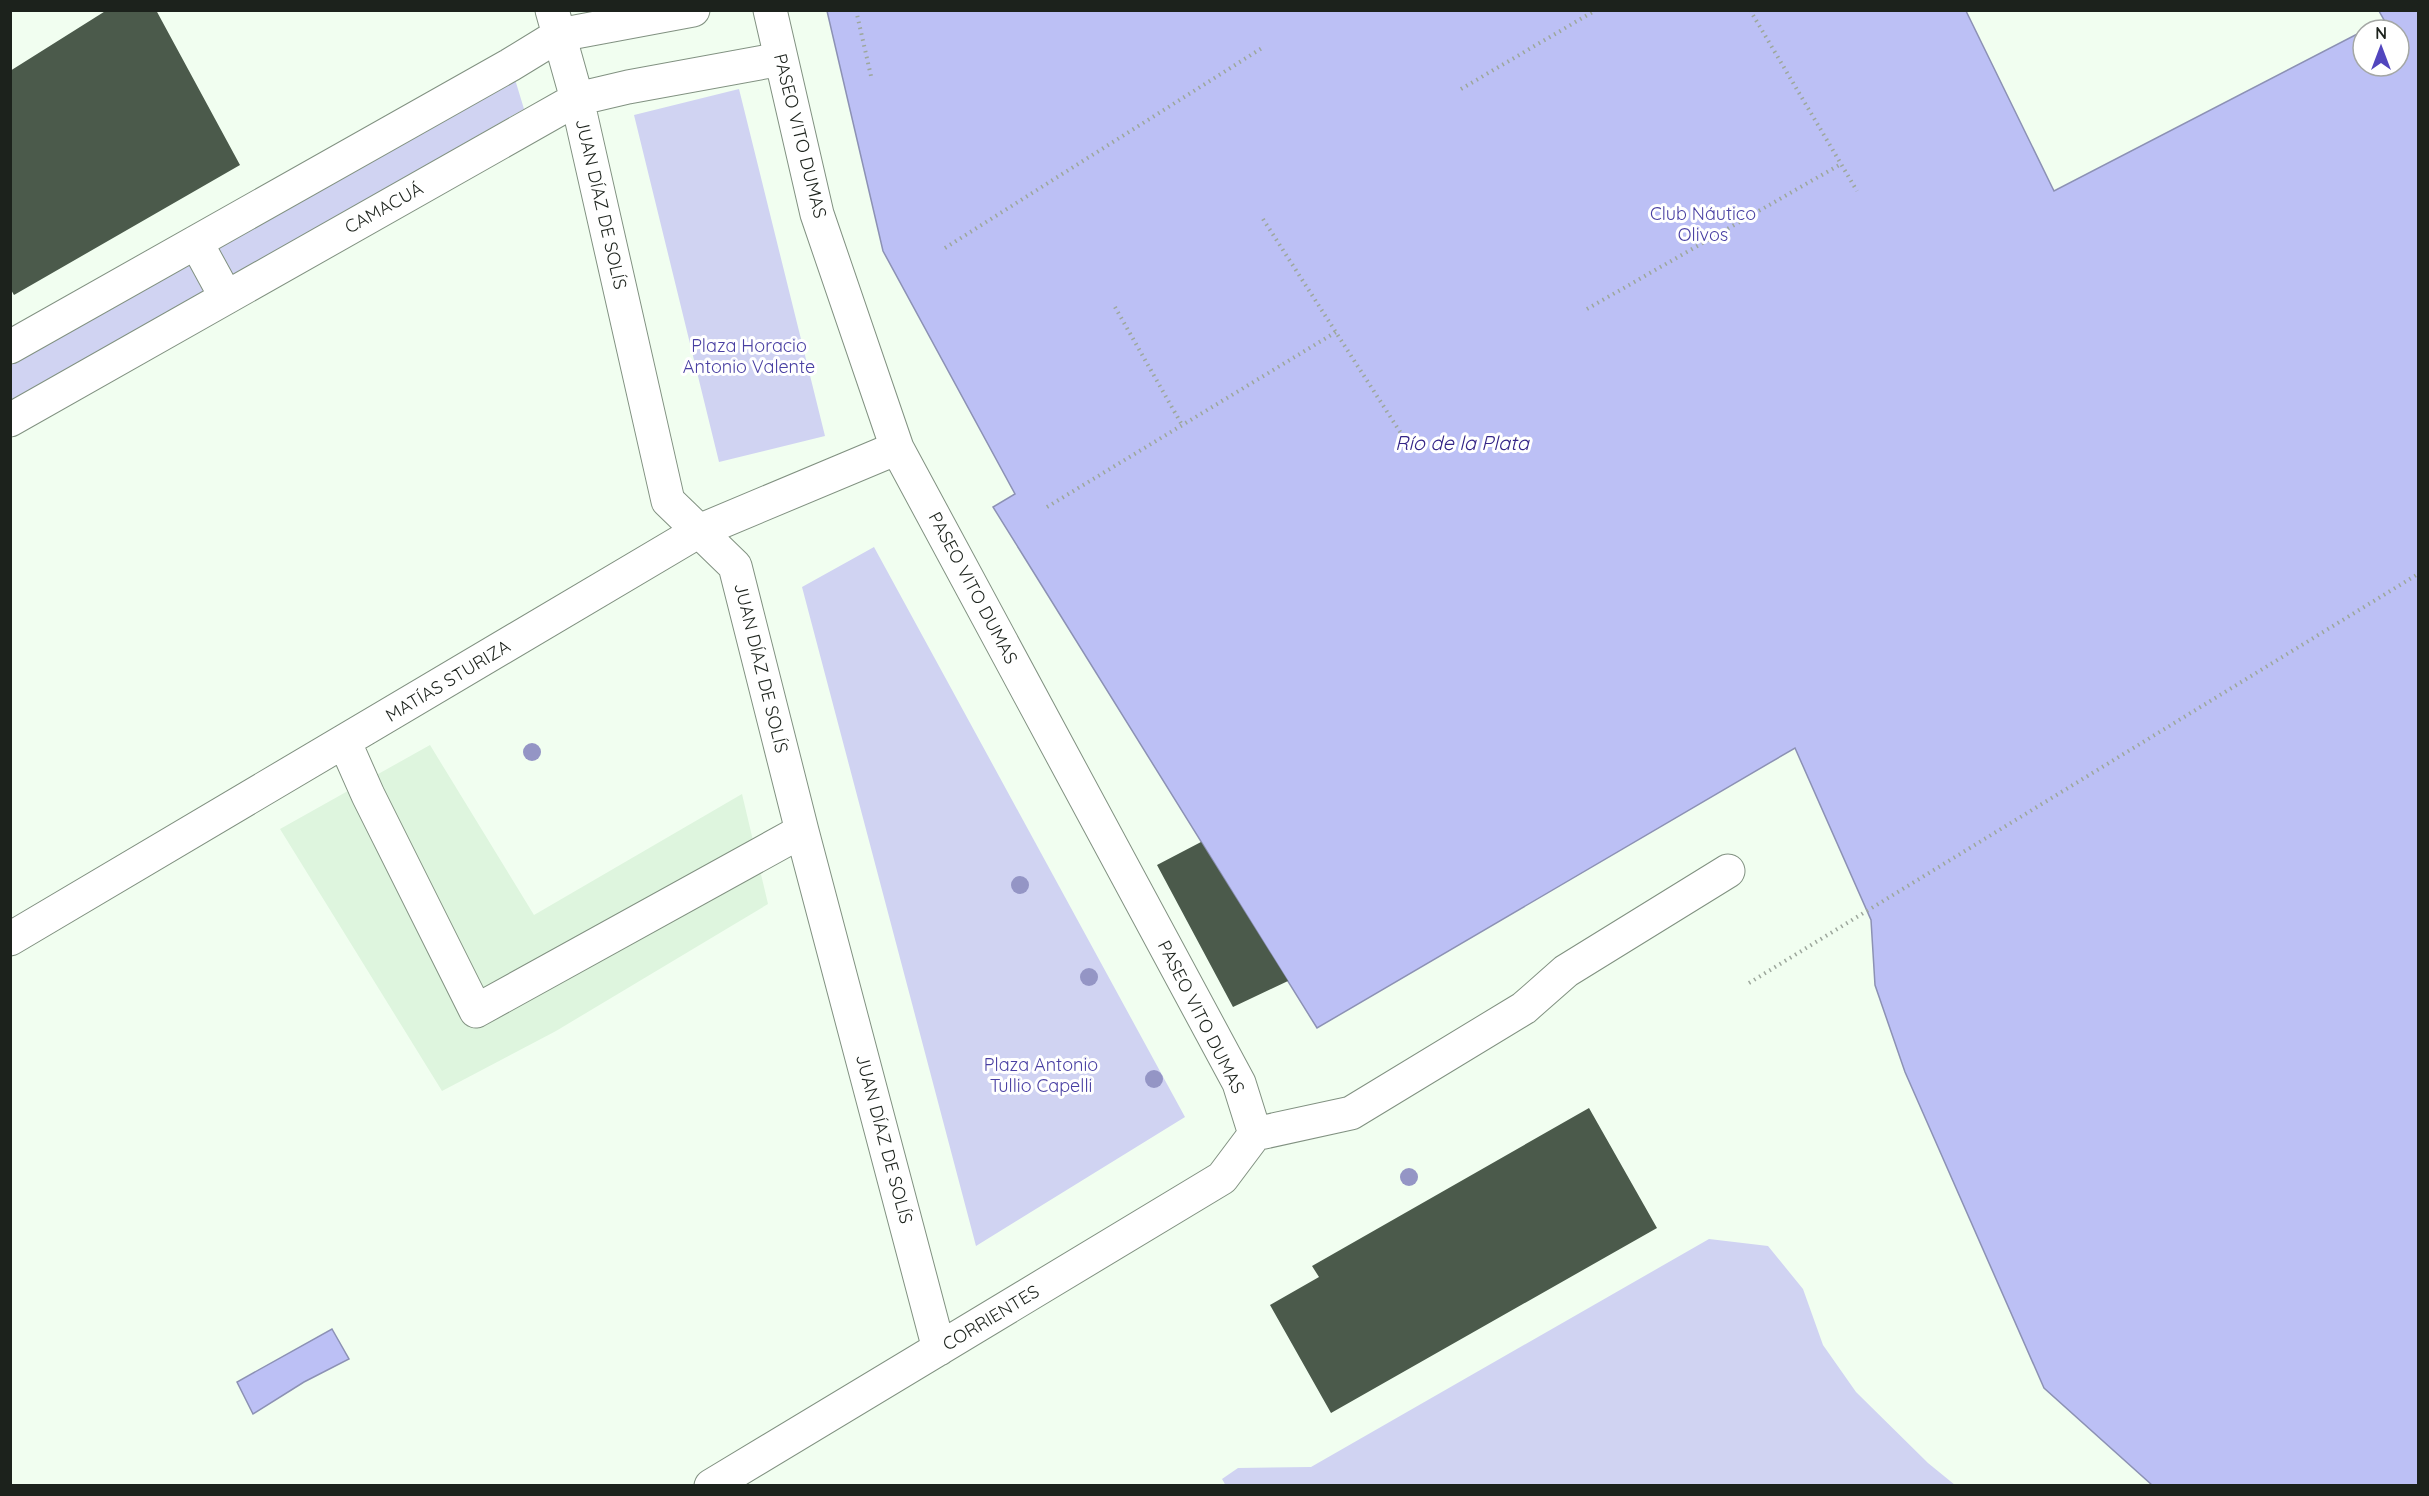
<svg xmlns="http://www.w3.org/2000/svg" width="2429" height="1496" font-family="Quicksand,sans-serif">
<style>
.built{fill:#def5de}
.green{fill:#d0d3f2}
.water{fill:#bcc0f5;stroke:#8c91b4;stroke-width:1.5}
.building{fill:#4b5a4b}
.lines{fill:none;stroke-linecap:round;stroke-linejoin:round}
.minor-casing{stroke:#819181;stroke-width:35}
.path{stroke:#9da79c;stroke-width:4;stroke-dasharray:1.5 4.5;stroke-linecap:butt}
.minor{stroke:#fff;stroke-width:33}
.tree{fill:#9495c5}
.labels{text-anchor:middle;stroke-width:6;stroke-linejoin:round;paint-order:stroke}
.street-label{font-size:18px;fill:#1c221c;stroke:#fff}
.park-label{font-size:18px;fill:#483fa2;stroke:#fff}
.water-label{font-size:20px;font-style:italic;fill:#342587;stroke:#fff}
</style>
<rect width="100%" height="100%" fill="#f1fef0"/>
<path class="built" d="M430,745L534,915L742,794L768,904L556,1031L442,1091L280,829Z"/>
<path class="green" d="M514,76L524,109L11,403L10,361Z
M739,89L825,436L719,462L634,115Z
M874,547L1185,1117L976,1246L802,587Z
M1709,1239L1768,1246L1803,1289L1823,1345L1856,1392L1928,1463L1955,1485L1226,1486L1222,1479L1238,1468L1311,1467Z"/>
<path class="water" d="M827,11H1966L2054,191L2363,31V66H2399V30H2365L2384,20L2379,11H2418V1485H2152L2044,1388L1905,1072L1875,985L1871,920L1795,748L1317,1028L993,507L1015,494L883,251Z
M332,1329L349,1359L304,1382L253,1414L237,1382Z"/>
<path class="building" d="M107,10H156L240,165L14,295L10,288V71Z
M1201,842L1288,981L1233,1007L1157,865Z
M1589,1108L1657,1228L1331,1413L1270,1305L1319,1277L1312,1266Z"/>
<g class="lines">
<g class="minor-casing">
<path id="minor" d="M552,10L577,99L668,501L735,566L802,831L939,1349
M770,10L817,214L897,448L1239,1083L1255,1134
M196,242L226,297
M10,347L510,65L559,35L693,10
M10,420L577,99L628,87L781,59
M345,743L368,795L476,1011L802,831
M10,939L699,531L897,448
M1255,1134L1351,1113L1524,1008L1566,971L1728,871
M711,1486L1222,1178L1255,1134"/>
</g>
<path class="path" d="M856,10L871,76
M1750,10L1857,191
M1461,89L1596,10
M1263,219L1413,452
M945,248L1262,48
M1115,307L1182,425
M1587,309L1841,164
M1047,507L1336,332
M1749,983L2418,574"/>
<use href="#minor" class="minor"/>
</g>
<g class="tree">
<circle cx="532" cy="752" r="9"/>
<circle cx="1020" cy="885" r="9"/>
<circle cx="1089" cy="977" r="9"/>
<circle cx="1154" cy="1079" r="9"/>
<circle cx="1409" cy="1177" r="9"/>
</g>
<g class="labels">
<g class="street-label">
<text transform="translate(800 136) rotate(76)" y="6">PASEO VITO DUMAS</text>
<text transform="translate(601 204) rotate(77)" y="6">JUAN DÍAZ DE SOLÍS</text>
<text transform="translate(384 208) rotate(-29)" y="6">CAMACUÁ</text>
<text transform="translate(973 588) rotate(62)" y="6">PASEO VITO DUMAS</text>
<text transform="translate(761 668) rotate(76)" y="6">JUAN DÍAZ DE SOLÍS</text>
<text transform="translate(448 681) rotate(-31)" y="6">MATÍAS STURIZA</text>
<text transform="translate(1201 1017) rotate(63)" y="6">PASEO VITO DUMAS</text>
<text transform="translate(884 1139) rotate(75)" y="6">JUAN DÍAZ DE SOLÍS</text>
<text transform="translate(991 1318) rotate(-31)" y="6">CORRIENTES</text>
</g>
<g class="park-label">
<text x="1703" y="220">Club Náutico<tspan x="1703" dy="21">Olivos</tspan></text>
<text x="749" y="352">Plaza Horacio<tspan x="749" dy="21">Antonio Valente</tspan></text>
<text x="1041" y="1071">Plaza Antonio<tspan x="1041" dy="21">Tullio Capelli</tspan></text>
</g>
<g class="water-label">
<text x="1462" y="450">Río de la Plata</text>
</g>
</g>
<rect width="2429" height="1496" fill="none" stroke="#1c221c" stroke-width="24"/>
<g transform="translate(2381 48)"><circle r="28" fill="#ffffff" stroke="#a4a7a4" stroke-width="1.5"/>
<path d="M0-4.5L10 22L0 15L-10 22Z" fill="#5246be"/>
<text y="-9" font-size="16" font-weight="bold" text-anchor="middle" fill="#1c221c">N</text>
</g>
</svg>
